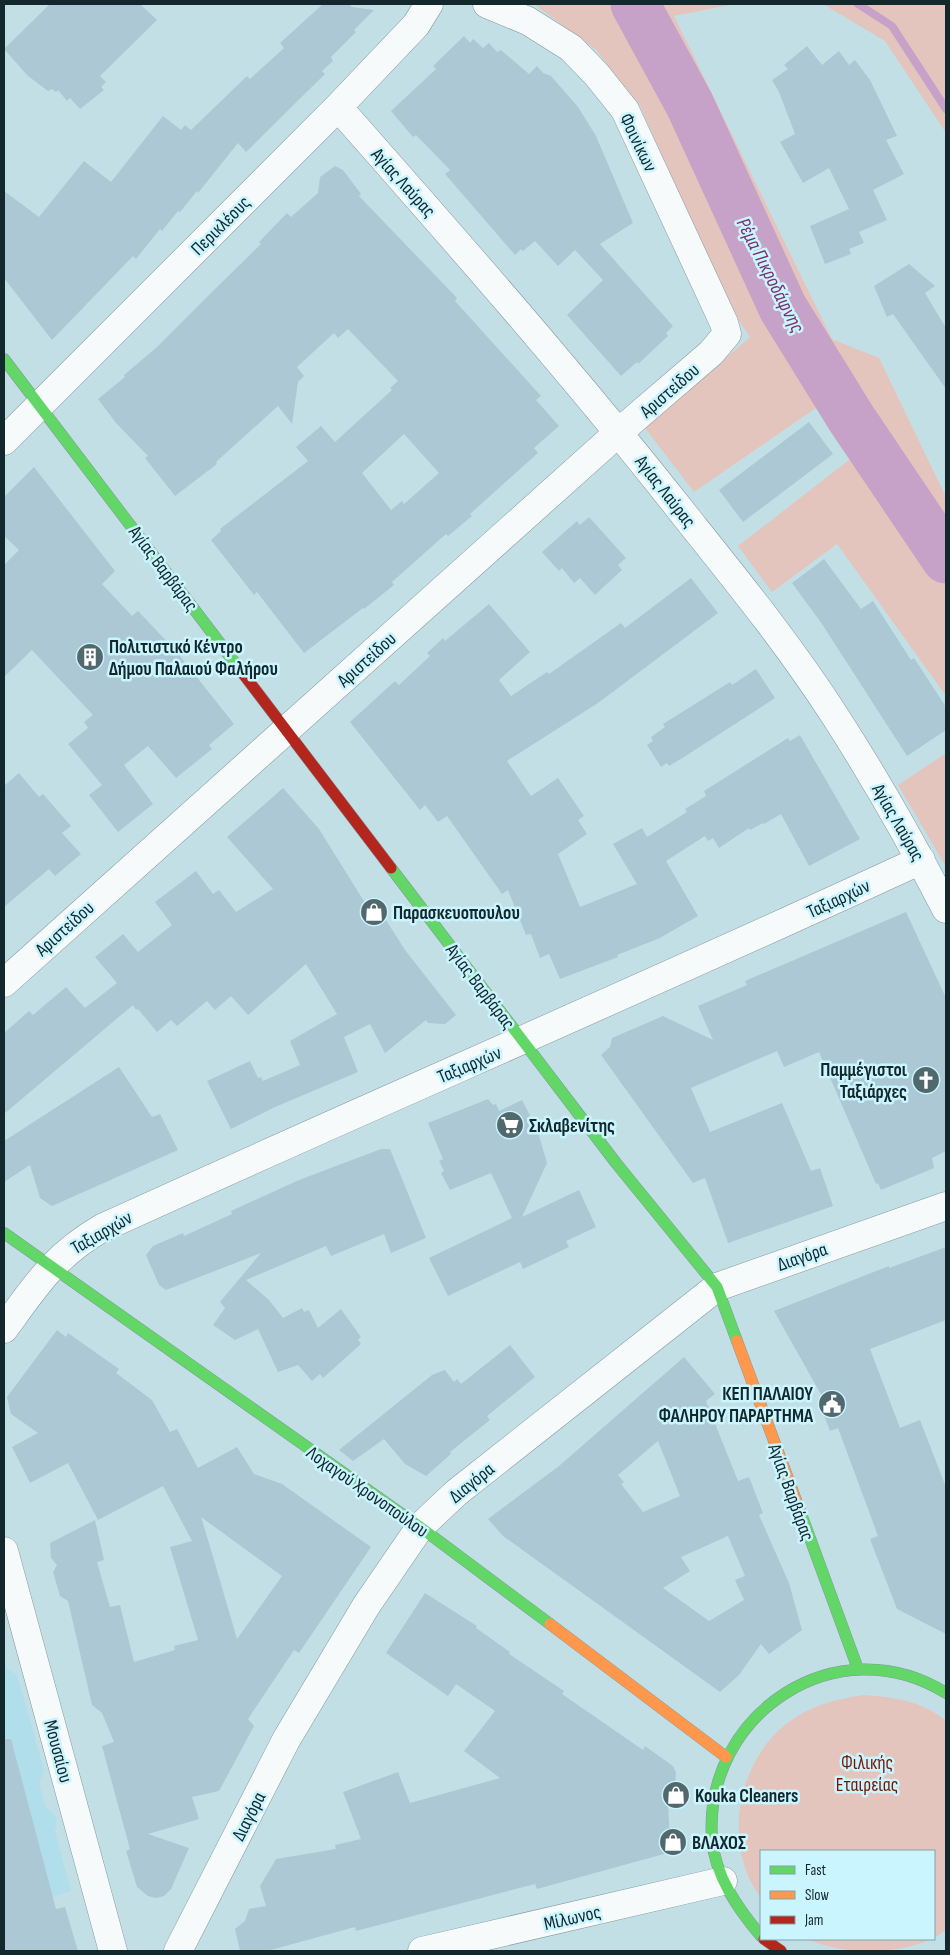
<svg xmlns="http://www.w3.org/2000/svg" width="950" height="1955" font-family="'Sofia Sans Condensed',sans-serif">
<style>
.built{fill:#b0deea}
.green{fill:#e3c5bd}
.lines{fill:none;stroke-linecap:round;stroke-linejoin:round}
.stream{stroke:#c7a2c8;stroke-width:8}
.river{stroke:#c7a2c8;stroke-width:49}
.building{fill:#abc8d4;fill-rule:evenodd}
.street-casing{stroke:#82989d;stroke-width:29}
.fast-casing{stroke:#82989d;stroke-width:12}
.slow-casing{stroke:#82989d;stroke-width:12}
.jam-casing{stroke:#82989d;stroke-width:12}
.street{stroke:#f6fafb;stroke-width:28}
.fast{stroke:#63d668;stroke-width:11}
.slow{stroke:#ff974d;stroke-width:11}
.jam{stroke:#b3261e;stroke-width:11}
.labels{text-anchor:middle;stroke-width:5;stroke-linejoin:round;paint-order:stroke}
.street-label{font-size:19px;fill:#13282c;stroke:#caf4fe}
.poi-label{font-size:19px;font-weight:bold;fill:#13282c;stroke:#caf4fe;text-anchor:start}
.park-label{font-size:19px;fill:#761600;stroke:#caf4fe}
.water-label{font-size:20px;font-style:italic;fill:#7d3070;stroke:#caf4fe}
</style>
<rect width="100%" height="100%" fill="#c3dfe6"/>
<path class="built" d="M4,1659L6,1667L17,1675L44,1770L39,1783L45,1806L57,1818L55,1831L71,1891L4,1913Z"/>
<path class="green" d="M534,4H735L674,16L832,339L879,358L946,497V696L837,544L772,592L738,546L863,449L829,399L694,492L645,428L750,337L727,303L640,106L596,50Z
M823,4H946V133L885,41Z
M946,753V867L898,785Z
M864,1695C893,1697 923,1701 946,1721V1930L934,1938V1851H761V1898C721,1846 737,1759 790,1721C813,1705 836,1699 864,1695Z
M807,1939H932C898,1955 841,1955 807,1939Z"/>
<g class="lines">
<path class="stream" d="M858,4L892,26L946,109"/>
<path class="river" d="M635,4L690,105L783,308L851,418L946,559"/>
</g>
<path class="building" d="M50,4H140L157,20L100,76L106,82L101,87L104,90L80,109L70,98L67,101L58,90L56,92L52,89L48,91L28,76L4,49Z
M323,4H349L352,7L374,10L354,30L356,32L331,57L333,61L322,71L325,74L246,152L238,143L198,193L197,191L180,212L178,211L162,231L160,229L136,259L133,256L52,340L4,278V191L39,217L84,161L111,182L163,116L181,130L185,125L191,130L247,76L250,79L284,48L280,43Z
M464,36L470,43L473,39L483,48L489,43L497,52L501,50L529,74L537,66L543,73L551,76L578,107L596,136L633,223L600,244L673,326L666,333L668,336L638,364L637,362L621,376L567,315L603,280L575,250L558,266L535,241L523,251L521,249L515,255L445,174L450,170L416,135L413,137L391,111L436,69L433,66Z
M807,46L822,65L839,51L849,65L855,60L870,80L897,136L886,140L904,174L873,190L887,220L859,232L864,243L849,249L851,254L825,264L810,226L849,209L829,168L803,183L780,142L795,134L779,92L772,80L788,69L784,65Z
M335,166L343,170L361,194L359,196L457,298L455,301L541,396L536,400L559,426L534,448L538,453L470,514L472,516L448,536L446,534L392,582L394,585L364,609L363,608L304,653L257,592L254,595L211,540L221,531L220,529L308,461L296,447L321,426L335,442L392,390L390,388L398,381L348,329L338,338L334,333L297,367L304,376L298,382L292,424L278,406L216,462L217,464L175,496L145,458L148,456L116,423L98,399L125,377L124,375L156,348L212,292L261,244L259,242L287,213L291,217L318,193L320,177ZM404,434L439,473L404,504L402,501L391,510L362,473Z
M909,264L935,286L925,293L946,328V389L893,314L887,317L874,286Z
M809,422L833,454L743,522L719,490Z
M34,467L115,571L102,584L132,616L138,611L176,651L234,724L209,745L212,749L176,778L148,746L124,765L153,804L118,832L89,795L102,785L68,744L88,728L84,722L93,715L32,650L4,677V565L19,550L4,536V497Z
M589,517L626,558L618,565L622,570L595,595L580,578L574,583L562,568L559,571L542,552L577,521L580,525Z
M824,559L861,609L873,601L911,660L914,658L946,707V730L907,756L822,624L792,583Z
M691,578L718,613L598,703L507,761L531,796L558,778L584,816L578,820L587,834L558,854L580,907L637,884L613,844L642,828L647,837L687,812L685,809L706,796L704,791L788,738L790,741L800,735L860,839L809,866L781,814L764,824L763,823L750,830L749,828L719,848L713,838L708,841L705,836L666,861L698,916L660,938L617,955L618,957L560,979L549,954L540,958L531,934L526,935L508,890L502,894L447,816L438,822L425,805L420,810L350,722L395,681L399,685L430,656L427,653L443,638L445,641L489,604L530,652L499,680L511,696L547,672L549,674L621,623L625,628Z
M756,669L775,698L684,757L669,766L667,763L661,767L647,745L653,741L651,737L665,727L663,724L730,682L732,685Z
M19,773L39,797L43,794L71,826L62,833L81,854L55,876L49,869L4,907V786Z
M283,788L319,829L367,906L374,901L405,950L456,1015L445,1024L428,1023L426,1020L385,1053L370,1024L344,1037L358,1072L275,1107L231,1129L207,1081L250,1061L258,1078L261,1077L263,1081L300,1065L290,1041L337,1014L306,964L248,1015L231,996L215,1010L207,1001L177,1026L171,1020L157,1032L138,1009L136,1010L133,1005L4,1114V1033L29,1011L33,1015L66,987L85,1008L117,983L95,957L123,934L138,952L172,925L155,902L196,871L213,894L219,890L236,912L273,889L227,837Z
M906,912L946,998V1151L932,1158L934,1168L881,1190L878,1183L876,1184L819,1052L784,1067L777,1051L691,1088L710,1132L782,1103L811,1171L820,1168L833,1206L728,1243L705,1178L693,1183L601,1055L610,1047L612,1038L663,1016L713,1040L698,1006L747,985L745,981Z
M119,1067L152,1117L160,1114L178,1150L52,1206L40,1198L30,1165L4,1182V1141Z
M488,1099L493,1105L496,1104L499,1111L522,1100L537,1129L547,1163L522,1217L579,1190L596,1227L566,1241L569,1247L523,1269L520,1262L448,1296L429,1258L512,1218L491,1173L450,1190L441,1173L444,1171L439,1161L443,1159L428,1123Z
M381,1149H390L426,1238L391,1253L384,1234L331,1256L326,1246L246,1280L269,1300L283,1318L302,1308L304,1312L309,1310L318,1328L341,1309L361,1337L358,1340L361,1344L323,1378L320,1374L312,1381L298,1365L278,1372L258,1329L235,1340L213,1325L225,1308L220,1302L261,1253L166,1290L159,1285L146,1255L153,1246L183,1233L184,1236L232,1214L231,1211L299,1180Z
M946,1247V1320L870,1349L900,1428L920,1420L946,1487V1634L897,1609L870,1539L878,1536L838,1428L830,1431L818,1399L823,1398L774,1311L889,1266V1268Z
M57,1330L66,1337L68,1333L119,1369L116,1373L152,1400L170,1432L177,1429L198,1468L237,1447L254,1474L282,1484L371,1547L299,1653L294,1650L248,1719L254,1726L219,1791L192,1797L199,1819L148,1834L189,1848L171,1889L164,1896L156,1898L148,1896L137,1887L126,1851L130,1849L102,1746L114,1742L102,1713L92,1705L68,1601L60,1596L53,1572L57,1565L51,1558L50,1543L95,1520L104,1560L97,1562L110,1607L120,1605L134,1662L175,1650L174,1646L198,1640L170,1547L192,1541L163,1486L98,1520L68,1463L30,1483L12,1447L38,1433L11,1414L7,1397ZM201,1517L282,1576L237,1639L214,1560Z
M510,1345L535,1377L487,1416L490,1420L450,1452L451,1454L426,1476L405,1464L384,1439L353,1461L339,1450L432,1375L445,1370L454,1382L457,1379L461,1384Z
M684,1357L715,1394L706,1401L738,1481L749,1477L763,1513L759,1515L789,1583L802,1630L769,1654L761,1644L739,1675L720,1692L503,1536L488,1519L559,1466ZM658,1441L680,1496L643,1512L621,1484L624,1482L618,1475ZM728,1536L745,1576L735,1580L744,1600L709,1621L663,1588L690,1571L681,1557Z
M425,1593L477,1626L476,1628L510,1652L509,1654L564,1691L562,1694L643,1750L645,1746L673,1766L676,1773L674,1806H668L671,1852L537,1889L535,1884L356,1931L355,1927L267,1951H240L235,1929L245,1921L249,1909L266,1906L260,1886L276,1859L336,1849L335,1845L361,1839L343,1792L398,1772L410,1803L500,1778L464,1751L495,1711L456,1684L448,1696L386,1653Z
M4,1739H11L56,1909L65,1907L78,1951H4Z"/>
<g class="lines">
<g class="street-casing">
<path id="street" d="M338,107C457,242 575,376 686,517C738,582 790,646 835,716C875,778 912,843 946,909
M4,441L338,107L416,25L429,4
M4,983L619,432L711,353L727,334L724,323L625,110L597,75L571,48L528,21L487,4
M4,1329C36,1285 54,1256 102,1228C374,1104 649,986 921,860
M4,1551L113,1951
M178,1951L286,1740L366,1606L420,1527L456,1493L717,1287L946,1206
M422,1951L723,1881"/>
</g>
<g class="fast-casing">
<path id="fast" d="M4,359L238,667
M391,868L616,1163L717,1287L737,1341
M4,1233L420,1527L550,1624
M800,1511L858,1669
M761,1936C738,1909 715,1876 712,1839C703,1714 837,1625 946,1693"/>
</g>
<g class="slow-casing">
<path id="slow" d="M737,1341L800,1511
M550,1624L726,1757"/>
</g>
<g class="jam-casing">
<path id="jam" d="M238,667L391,868
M764,1939L781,1951"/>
</g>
<use href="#street" class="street"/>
<use href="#fast" class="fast"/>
<use href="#slow" class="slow"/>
<use href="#jam" class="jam"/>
</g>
<defs>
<g id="building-disc" transform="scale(1.4375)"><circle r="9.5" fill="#51686d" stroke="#caf4fe"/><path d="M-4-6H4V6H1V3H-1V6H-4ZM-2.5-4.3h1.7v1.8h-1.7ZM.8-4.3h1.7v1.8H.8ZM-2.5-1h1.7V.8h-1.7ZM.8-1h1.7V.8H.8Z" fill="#fff"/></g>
<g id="shop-disc" transform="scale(1.4375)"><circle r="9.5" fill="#51686d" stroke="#caf4fe"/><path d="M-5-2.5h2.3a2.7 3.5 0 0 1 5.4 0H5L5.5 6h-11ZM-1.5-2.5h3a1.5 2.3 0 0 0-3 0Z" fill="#fff"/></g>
<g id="church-disc" transform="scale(1.4375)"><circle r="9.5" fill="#51686d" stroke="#caf4fe"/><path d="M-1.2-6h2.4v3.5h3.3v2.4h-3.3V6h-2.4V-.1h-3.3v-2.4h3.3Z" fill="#fff"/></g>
<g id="supermarket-disc" transform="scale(1.4375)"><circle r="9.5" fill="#51686d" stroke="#caf4fe"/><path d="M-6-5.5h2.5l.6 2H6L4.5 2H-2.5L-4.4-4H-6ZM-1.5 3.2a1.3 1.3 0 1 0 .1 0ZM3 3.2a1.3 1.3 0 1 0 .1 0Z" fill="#fff"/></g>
<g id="civic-disc" transform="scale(1.4375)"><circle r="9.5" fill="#51686d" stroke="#caf4fe"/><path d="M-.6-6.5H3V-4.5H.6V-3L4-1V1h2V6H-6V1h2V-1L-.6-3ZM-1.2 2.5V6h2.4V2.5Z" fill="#fff"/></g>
</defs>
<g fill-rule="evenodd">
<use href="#building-disc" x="90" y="657"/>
<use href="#shop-disc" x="374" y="912"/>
<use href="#church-disc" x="926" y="1080"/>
<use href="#supermarket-disc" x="510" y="1125"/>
<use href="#civic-disc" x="832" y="1404"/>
<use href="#shop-disc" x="676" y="1795"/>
<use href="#shop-disc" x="673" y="1842"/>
</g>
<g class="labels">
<g class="street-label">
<text transform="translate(639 142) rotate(64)" y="7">Φοινίκων</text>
<text transform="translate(404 182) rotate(48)" y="7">Αγίας Λαύρας</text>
<text transform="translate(220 225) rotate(-45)" y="7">Περικλέους</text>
<text transform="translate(669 390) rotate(-41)" y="7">Αριστείδου</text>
<text transform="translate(666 491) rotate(52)" y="7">Αγίας Λαύρας</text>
<text transform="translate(164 568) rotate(53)" y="7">Αγίας Βαρβάρας</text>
<text transform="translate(366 659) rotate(-42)" y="7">Αριστείδου</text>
<text transform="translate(899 822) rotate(60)" y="7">Αγίας Λαύρας</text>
<text transform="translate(838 898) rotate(-25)" y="7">Ταξιαρχών</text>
<text transform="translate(64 928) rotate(-42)" y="7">Αριστείδου</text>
<text transform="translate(481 986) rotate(53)" y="7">Αγίας Βαρβάρας</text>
<text transform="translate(469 1064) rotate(-23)" y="7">Ταξιαρχών</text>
<text transform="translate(101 1232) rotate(-30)" y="7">Ταξιαρχών</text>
<text transform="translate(802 1256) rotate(-19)" y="7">Διαγόρα</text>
<text transform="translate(471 1482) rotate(-39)" y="7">Διαγόρα</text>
<text transform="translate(368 1491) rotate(35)" y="7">Λοχαγού Χρονοπούλου</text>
<text transform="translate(792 1492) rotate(70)" y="7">Αγίας Βαρβάρας</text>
<text transform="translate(59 1751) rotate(75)" y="7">Μουσαίου</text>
<text transform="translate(248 1816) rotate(-63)" y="7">Διαγόρα</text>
<text transform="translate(572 1917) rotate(-13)" y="7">Μίλωνος</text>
</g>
<g class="poi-label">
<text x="109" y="653">Πολιτιστικό Κέντρο<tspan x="109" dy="22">Δήμου Παλαιού Φαλήρου</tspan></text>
<text x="393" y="919">Παρασκευοπουλου</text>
<text x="907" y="1076" text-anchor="end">Παμμέγιστοι<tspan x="907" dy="22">Ταξιάρχες</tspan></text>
<text x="529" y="1132">Σκλαβενίτης</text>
<text x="813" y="1400" text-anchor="end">ΚΕΠ ΠΑΛΑΙΟΥ<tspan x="813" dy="22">ΦΑΛΗΡΟΥ ΠΑΡΑΡΤΗΜΑ</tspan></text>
<text x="695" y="1802">Kouka Cleaners</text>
<text x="692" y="1849">ΒΛΑΧΟΣ</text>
</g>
<g class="park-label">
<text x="867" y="1769">Φιλικής<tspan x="867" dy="22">Εταιρείας</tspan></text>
</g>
<g class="water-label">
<text transform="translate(771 275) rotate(63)" y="7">Ρέμα Πικροδάφνης</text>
</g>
</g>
<rect width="950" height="1955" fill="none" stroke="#13282c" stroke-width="10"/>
<rect x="760" y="1850" width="175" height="90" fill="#caf4fe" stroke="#81a2aa"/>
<rect x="770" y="1866" width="25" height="8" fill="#63d668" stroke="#81a2aa"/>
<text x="805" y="1875" font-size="15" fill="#13282c">Fast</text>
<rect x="770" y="1891" width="25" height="8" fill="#ff974d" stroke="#81a2aa"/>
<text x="805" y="1900" font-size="15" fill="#13282c">Slow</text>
<rect x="770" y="1916" width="25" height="8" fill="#b3261e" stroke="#81a2aa"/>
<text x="805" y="1925" font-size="15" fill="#13282c">Jam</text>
</svg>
